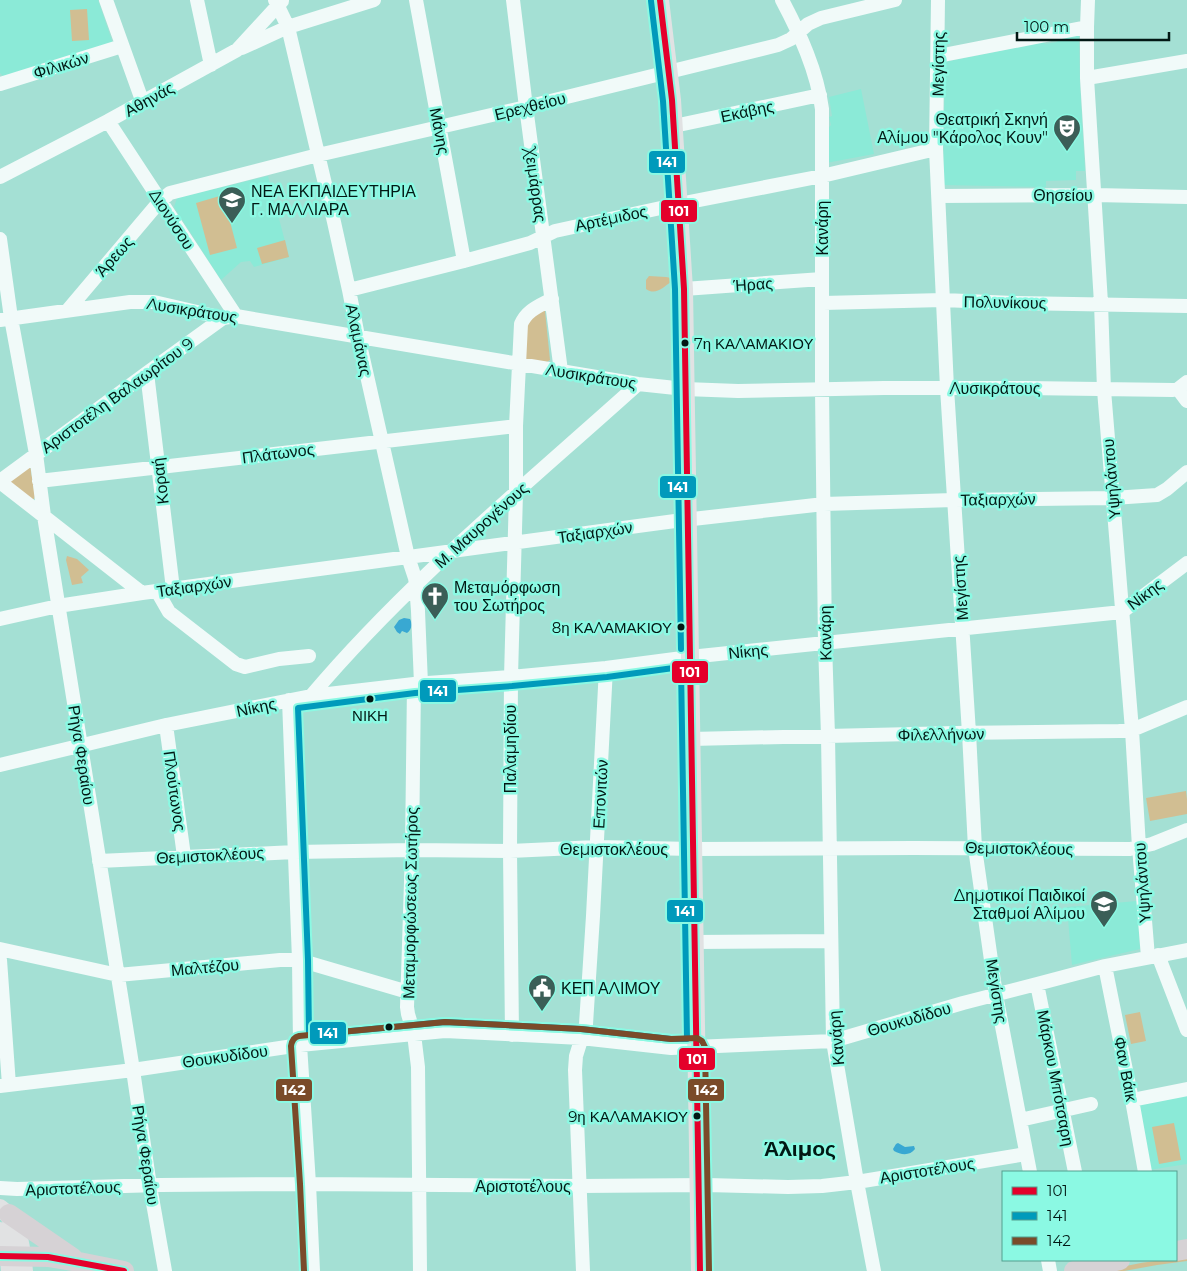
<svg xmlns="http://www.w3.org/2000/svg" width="1187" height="1271" font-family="Montserrat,sans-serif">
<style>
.built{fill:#8bead7}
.green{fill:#d1be92}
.water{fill:#39a8d2}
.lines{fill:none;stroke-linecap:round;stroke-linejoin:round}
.minor{stroke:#f1faf9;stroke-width:14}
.major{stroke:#e1e2e3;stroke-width:18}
.highway{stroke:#d6d2d5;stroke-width:20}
.bus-1-casing{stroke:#8bf9e3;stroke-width:10}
.bus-2-casing{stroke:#8bf9e3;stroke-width:10}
.bus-3-casing{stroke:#8bf9e3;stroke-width:10}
.bus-1{stroke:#e4002b;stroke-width:6}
.bus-2{stroke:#009abb;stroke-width:6}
.bus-3{stroke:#7a4b2a;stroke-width:6}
.bus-dot{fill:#021814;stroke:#8bf9e3;stroke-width:2}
.labels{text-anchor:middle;stroke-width:5;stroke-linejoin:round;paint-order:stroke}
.bus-label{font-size:15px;fill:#021814;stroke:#8bf9e3;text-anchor:end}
.street-label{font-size:16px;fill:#021814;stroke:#8bf9e3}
.poi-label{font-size:16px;fill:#021814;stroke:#8bf9e3;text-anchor:start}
.district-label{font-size:21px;font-weight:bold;fill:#021814;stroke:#8bf9e3}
.line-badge{stroke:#8bf9e3;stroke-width:2}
.badge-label{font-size:14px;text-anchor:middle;font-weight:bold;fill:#fff}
</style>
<rect width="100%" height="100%" fill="#a4e0d4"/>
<path class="built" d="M0,0H98L113,44L5,78L0,73Z
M1079,35L1080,85L1085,171H1076V180L1046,181V187L943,185L945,62L1044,42L1045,44L1057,42L1059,39Z
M861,89L874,154L826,163V132L830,126L831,125L829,117L832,116L829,97Z
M268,176L289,257L254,267L250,261L241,262L221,280L174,207L177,198Z
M1137,901L1140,949L1072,965L1067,907Z
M1187,1094V1164L1149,1170L1137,1105Z"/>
<path class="green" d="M87,9L89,40L72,41L70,10Z
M223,195L237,248L210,255L196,203Z
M285,240L289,257L262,264L257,248Z
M649,276L666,277L671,278V282C663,287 656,296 646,289V280Z
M540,311H545L550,360L547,362L523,359L526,320Z
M30,465L35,496L34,499H31L10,483L9,475Z
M67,556L77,559L89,570L81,577L83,583L72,585L66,560Z
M1186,791L1187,799V814L1150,821L1146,798Z
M1140,1012L1146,1041L1131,1044L1125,1015Z
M1174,1123L1181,1160L1159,1164L1152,1127Z
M1187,1257V1261L1157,1265L1124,1271H1104C1121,1267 1138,1263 1155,1261C1166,1259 1176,1260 1187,1257Z"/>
<path class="water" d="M404,618L410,619C413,625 411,630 407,633L402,631L400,634L397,632L394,627L399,620Z
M898,1143L905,1147L914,1146L915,1149C910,1156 901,1155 894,1151L893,1149L896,1144Z"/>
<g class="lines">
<path class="minor" d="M106,0L143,103
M197,0L211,65
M275,0L288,27L334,222L349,290L358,336L408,557L415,578L416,584L418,611L421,684
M416,0L464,261
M513,0L525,99L561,371
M782,0C800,34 817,71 822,109V390L825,643L828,736L833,1041L857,1182L874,1271
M938,0L936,149L947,388L969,733L975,848L996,995L1030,1172
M1088,0L1087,27V78L1101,303L1104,390L1132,730L1139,847L1148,957
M242,48L288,27L374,0
M938,56L1087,27
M1087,78L1187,61
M0,84L122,46
M108,121L236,316
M674,126L820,95
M0,177L108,121L237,50L282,1
M939,196L1095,195L1187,197
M0,239L11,318L36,454L44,516L133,1070L150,1186L165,1271
M684,289L822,279
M349,290L464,261L530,243L555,231L679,204L822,176L936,149
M823,303L943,300L1013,303L1187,306
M67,311L160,201L170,193L318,155L526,107L778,45L791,39L808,24L821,18L895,0
M0,320L130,302H154L223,318L236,316L638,384L685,389L738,391L884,388H1025L1173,390L1178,389L1187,382
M147,373L173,589
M1178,389L1187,401
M0,481L147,373L223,318
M39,481L516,426
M0,482L142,593
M157,591L169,612L236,664L245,667L279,659L309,656
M0,619L58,606L142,593L675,521L824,504L954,500L1113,498L1157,495L1167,489L1187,472
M414,684L412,850L407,1007L408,1014L414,1034L418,1067L420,1271
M311,696C408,581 526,485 638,384
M289,700L299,960L300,1045L309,1184L313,1271
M166,725L184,856
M691,739L956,733L1119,731L1132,730L1187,707
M0,765L166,725L311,696L414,684L511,677L606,668L690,657L1122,612L1187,563
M99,861L295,852L412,850L510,851L597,847L693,849L913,848L1130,849L1152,844L1187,830
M694,942L831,941
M0,949L118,975L280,960H299L408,992
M1158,955L1187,1030
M0,960L9,1085
M1105,966L1132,1100L1145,1172
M1037,984L1075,1172
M512,1035L510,851L511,677L516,493V426L521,324C527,310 539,306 552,299
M0,1086L133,1070L300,1045L445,1031L581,1038L671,1048L833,1041L963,1003L1037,984L1105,966L1187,950
M1132,1100L1187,1089
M1020,1120L1091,1104
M0,1188L17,1189L160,1185L309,1184L580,1186L707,1185L788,1187L822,1186L857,1182L1026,1154
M1048,1260L1050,1271
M583,1271L575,1070L576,1056L586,1024L593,916L606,668"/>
<path class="major" d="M660,0L672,100L684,289L700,1271
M0,1208C3,1211 7,1213 9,1216C20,1231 22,1253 24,1271
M0,1231C7,1244 9,1257 10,1271"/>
<path class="highway" d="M9,1214L73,1258
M1176,1251L1187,1249
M0,1256L48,1257L79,1262L124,1271
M1074,1271L1120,1260"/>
<g class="bus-1-casing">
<path id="bus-1" d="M660,0L672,100L684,289L700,1271
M0,1256L48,1257L124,1271"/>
</g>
<g class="bus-2-casing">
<path id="bus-2" d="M651,1L663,101L675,289L681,649
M681,667L687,1039H671L581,1029L445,1022L309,1035L308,960L298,708L415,693L512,686L607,677Z"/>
</g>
<g class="bus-3-casing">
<path id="bus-3" d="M304,1271L300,1184L291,1046C292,1040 294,1037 299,1036L445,1022L581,1029L671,1039L697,1038L702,1041L705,1047L709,1271"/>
</g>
<use href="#bus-1" class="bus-1"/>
<use href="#bus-2" class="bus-2"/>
<use href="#bus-3" class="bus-3"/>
</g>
<defs>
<g id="theatre-pin" transform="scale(1.4375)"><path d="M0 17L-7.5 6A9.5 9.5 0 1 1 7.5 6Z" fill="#3b5e57" stroke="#8bf9e3"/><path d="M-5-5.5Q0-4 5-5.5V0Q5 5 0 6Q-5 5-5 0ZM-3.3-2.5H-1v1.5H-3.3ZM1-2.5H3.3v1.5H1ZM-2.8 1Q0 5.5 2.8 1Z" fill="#fff"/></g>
<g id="school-pin" transform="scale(1.4375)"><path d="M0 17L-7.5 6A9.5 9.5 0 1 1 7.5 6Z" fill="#3b5e57" stroke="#8bf9e3"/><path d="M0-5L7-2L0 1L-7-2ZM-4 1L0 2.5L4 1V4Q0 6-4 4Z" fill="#fff"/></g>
<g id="church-pin" transform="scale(1.4375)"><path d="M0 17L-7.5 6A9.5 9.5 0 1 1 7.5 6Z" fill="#3b5e57" stroke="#8bf9e3"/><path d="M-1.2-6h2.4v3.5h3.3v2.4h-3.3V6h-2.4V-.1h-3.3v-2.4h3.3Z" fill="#fff"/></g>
<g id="civic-pin" transform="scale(1.4375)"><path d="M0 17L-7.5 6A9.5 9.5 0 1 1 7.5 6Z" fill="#3b5e57" stroke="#8bf9e3"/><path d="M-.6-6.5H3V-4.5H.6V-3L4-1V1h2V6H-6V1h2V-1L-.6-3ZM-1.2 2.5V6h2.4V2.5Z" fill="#fff"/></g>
</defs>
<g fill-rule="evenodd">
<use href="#theatre-pin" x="1067" y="128"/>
<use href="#school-pin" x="232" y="200"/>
<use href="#church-pin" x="435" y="596"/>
<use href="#school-pin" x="1104" y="904"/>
<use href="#civic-pin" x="542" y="988"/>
</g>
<g class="bus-dot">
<circle cx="685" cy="343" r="4.5"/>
<circle cx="681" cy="627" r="4.5"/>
<circle cx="370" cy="699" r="4.5"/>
<circle cx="389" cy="1027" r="4.5"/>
<circle cx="697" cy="1116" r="4.5"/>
</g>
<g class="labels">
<g class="bus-label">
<text x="694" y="349" text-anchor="start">7η ΚΑΛΑΜΑΚΙΟΥ</text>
<text x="672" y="633">8η ΚΑΛΑΜΑΚΙΟΥ</text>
<text x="370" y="721" text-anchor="middle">ΝΙΚΗ</text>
<text x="688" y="1122">9η ΚΑΛΑΜΑΚΙΟΥ</text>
</g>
<g class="street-label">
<text transform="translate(938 64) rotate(-89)" y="6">Μεγίστης</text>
<text transform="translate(61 65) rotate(-17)" y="6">Φιλικών</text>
<text transform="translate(149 99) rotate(-29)" y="6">Αθηνάς</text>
<text transform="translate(530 106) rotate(-14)" y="6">Ερεχθείου</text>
<text transform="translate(747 111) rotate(-12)" y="6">Εκάβης</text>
<text transform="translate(440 131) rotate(79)" y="6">Μάνης</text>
<text transform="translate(536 185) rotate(82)" y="6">Χειμάρρας</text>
<text x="1063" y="201">Θησείου</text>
<text transform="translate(611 218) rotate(-12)" y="6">Αρτέμιδος</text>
<text transform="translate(172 219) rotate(57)" y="6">Διονύσου</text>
<text transform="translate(822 228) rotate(-90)" y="6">Κανάρη</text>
<text transform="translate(114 256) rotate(-49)" y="6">Άρεως</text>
<text transform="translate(753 284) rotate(-4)" y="6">Ήρας</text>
<text transform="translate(1005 302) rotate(1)" y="6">Πολυνίκους</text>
<text transform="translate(192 310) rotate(9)" y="6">Λυσικράτους</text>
<text transform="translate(359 340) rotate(78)" y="6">Αλαμάνας</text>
<text transform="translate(591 376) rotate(9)" y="6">Λυσικράτους</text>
<text x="995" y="394">Λυσικράτους</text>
<text transform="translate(117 395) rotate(-36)" y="6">Αριστοτέλη Βαλαωρίτου 9</text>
<text transform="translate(278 453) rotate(-7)" y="6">Πλάτωνος</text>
<text transform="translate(1111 479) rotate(-95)" y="6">Υψηλάντου</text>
<text transform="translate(160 481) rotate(-97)" y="6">Κοραή</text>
<text transform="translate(998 499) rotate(-1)" y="6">Ταξιαρχών</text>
<text transform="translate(481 525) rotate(-42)" y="6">Μ. Μαυρογένους</text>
<text transform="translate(595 532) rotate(-8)" y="6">Ταξιαρχών</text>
<text transform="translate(194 586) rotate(-8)" y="6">Ταξιαρχών</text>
<text transform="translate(960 588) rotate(-94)" y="6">Μεγίστης</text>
<text transform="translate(1145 594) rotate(-37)" y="6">Νίκης</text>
<text transform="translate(825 633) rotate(-91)" y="6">Κανάρη</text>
<text transform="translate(748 651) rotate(-6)" y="6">Νίκης</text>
<text transform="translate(256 707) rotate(-12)" y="6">Νίκης</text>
<text transform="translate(941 734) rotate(-1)" y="6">Φιλελλήνων</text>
<text transform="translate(510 749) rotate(-90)" y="6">Παλαμηδίου</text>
<text transform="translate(82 755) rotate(81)" y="6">Ρήγα Φεραίου</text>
<text transform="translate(175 791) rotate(82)" y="6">Πλούτωνος</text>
<text transform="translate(600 794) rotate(-87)" y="6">Επονιτών</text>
<text transform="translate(1019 848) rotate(1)" y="6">Θεμιστοκλέους</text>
<text x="614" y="855">Θεμιστοκλέους</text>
<text transform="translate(210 855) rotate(-3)" y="6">Θεμιστοκλέους</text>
<text transform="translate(1142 883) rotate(-94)" y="6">Υψηλάντου</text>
<text transform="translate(410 903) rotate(-89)" y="6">Μεταμορφώσεως Σωτήρος</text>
<text transform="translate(205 967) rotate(-5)" y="6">Μαλτέζου</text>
<text transform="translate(997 991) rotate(81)" y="6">Μεγίστης</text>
<text transform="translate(909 1019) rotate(-16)" y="6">Θουκυδίδου</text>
<text transform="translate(836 1038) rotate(-95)" y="6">Κανάρη</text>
<text transform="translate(225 1056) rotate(-8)" y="6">Θουκυδίδου</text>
<text transform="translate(1126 1069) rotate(79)" y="6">Φαν Βάικ</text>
<text transform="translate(1056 1078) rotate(79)" y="6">Μάρκου Μπότσαρη</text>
<text transform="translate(146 1155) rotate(81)" y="6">Ρήγα Φεραίου</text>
<text transform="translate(927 1170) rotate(-9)" y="6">Αριστοτέλους</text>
<text x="523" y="1192">Αριστοτέλους</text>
<text transform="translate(73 1188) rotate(-2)" y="6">Αριστοτέλους</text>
</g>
<g class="poi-label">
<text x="1048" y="125" text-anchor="end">Θεατρική Σκηνή<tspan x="1048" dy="18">Αλίμου "Κάρολος Κουν"</tspan></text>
<text x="251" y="197">ΝΕΑ ΕΚΠΑΙΔΕΥΤΗΡΙΑ<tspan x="251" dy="18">Γ. ΜΑΛΛΙΑΡΑ</tspan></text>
<text x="454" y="593">Μεταμόρφωση<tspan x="454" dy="18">του Σωτήρος</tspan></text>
<text x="1085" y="901" text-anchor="end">Δημοτικοί Παιδικοί<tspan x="1085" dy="18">Σταθμοί Αλίμου</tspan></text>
<text x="561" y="994">ΚΕΠ ΑΛΙΜΟΥ</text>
</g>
<g class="district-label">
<text x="800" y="1156">Άλιμος</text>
</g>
</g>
<g class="line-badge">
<rect x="648" y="150" width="38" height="24" rx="5" fill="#009abb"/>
<rect x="660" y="199" width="38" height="24" rx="5" fill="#e4002b"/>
<rect x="659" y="475" width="38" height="24" rx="5" fill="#009abb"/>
<rect x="671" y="660" width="38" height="24" rx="5" fill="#e4002b"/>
<rect x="419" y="679" width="38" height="24" rx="5" fill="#009abb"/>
<rect x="666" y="899" width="38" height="24" rx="5" fill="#009abb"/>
<rect x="309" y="1021" width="38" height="24" rx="5" fill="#009abb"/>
<rect x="678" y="1047" width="38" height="24" rx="5" fill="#e4002b"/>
<rect x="687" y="1078" width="38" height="24" rx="5" fill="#7a4b2a"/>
<rect x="275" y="1078" width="38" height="24" rx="5" fill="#7a4b2a"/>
</g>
<g class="badge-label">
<text x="667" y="167">141</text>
<text x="679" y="216">101</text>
<text x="678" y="492">141</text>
<text x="690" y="677">101</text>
<text x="438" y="696">141</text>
<text x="685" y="916">141</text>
<text x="328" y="1038">141</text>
<text x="697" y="1064">101</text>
<text x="706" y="1095">142</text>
<text x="294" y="1095">142</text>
</g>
<rect x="1002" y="1171" width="175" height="90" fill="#8bf9e3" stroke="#549f90"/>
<rect x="1012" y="1187" width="25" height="8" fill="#e4002b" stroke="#549f90"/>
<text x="1047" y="1196" font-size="15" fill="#021814">101</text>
<rect x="1012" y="1212" width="25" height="8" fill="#009abb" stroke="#549f90"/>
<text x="1047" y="1221" font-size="15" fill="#021814">141</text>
<rect x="1012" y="1237" width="25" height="8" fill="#7a4b2a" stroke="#549f90"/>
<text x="1047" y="1246" font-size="15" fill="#021814">142</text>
<path d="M1017 32v8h152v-8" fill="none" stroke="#021814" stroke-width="2.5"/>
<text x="1024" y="32" font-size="15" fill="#021814" stroke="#8bf9e3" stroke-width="4" paint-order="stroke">100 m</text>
</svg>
